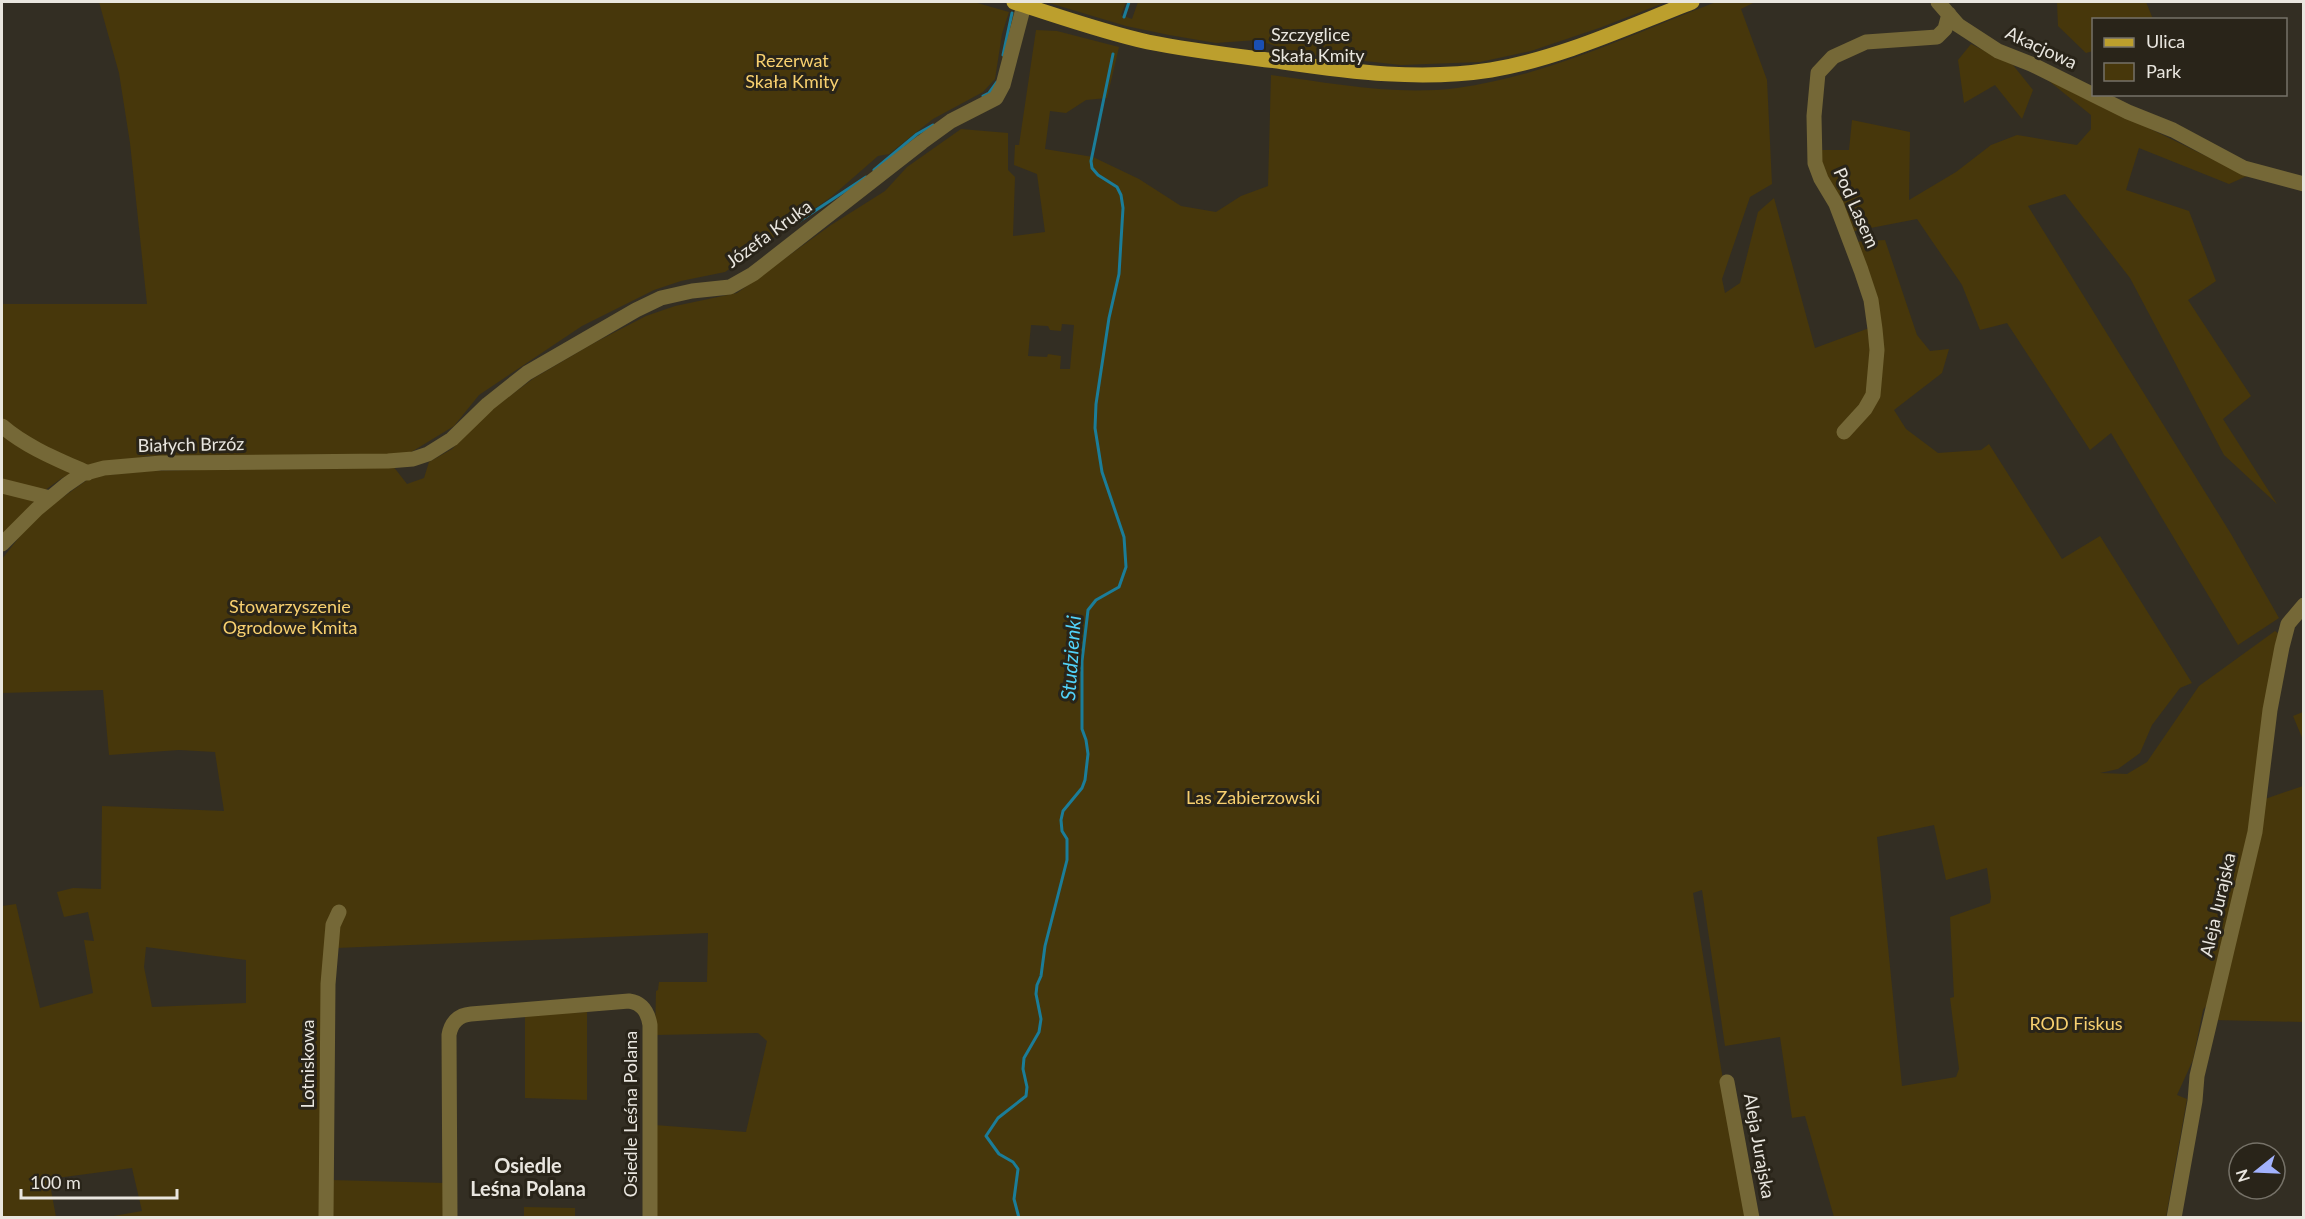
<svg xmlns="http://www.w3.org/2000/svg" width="2305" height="1219" font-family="Lato,sans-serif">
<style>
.green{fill:#47370b;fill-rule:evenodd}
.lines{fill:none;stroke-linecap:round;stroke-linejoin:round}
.stream{stroke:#1b7d99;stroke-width:3}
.minor{stroke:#756837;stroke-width:15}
.major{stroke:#bc9f2d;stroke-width:15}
.transit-dot{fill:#1a4fb4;stroke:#292419;stroke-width:2}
.labels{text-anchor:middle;stroke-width:6;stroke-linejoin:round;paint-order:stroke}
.poi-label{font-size:18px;fill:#e9e6df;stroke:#292419;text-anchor:start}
.street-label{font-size:18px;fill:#e9e6df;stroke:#292419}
.park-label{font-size:18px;fill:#f8d06f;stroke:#292419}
.water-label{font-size:20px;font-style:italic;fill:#51d2f9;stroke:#292419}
.neighbourhood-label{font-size:20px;font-weight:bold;fill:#e9e6df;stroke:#292419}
</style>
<rect width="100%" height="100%" fill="#332e23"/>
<path class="green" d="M99,2H974L1009,12L1002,34L995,79L983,92L933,119L889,154L878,156L831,197L725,272L681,281L654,290L582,326L479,395L454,426L408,454L148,456L83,469L62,478L41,493L2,484V304H147L130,143L119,73Z
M1046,2H1126L1121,15L1132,19L1138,2H1666L1602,27L1531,51L1480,62L1401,65L1301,54L1257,40L1216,43L1169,35L1126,26Z
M1716,2H1755L1741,9L1767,80L1772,184L1750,197L1722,279L1725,293L1740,283L1758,212L1774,198L1815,348L1872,327L1873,360L1862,417L1879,351L1853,242L1885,240L1917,335L1930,351L1949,349L1942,373L1894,410L1906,429L1938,453L1981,450L1989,444L2062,559L2100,536L2192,683L2180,688L2152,725L2140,753L2118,769L2100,773L2127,774L2147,762L2199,686L2275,631L2281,635L2258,788L2209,1002L2203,1010L2193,1060L2177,1095L2187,1099L2166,1217H1834L1805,1116L1792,1118L1780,1037L1725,1046L1702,890L1693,893L1745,1217H654L655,1125L746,1132L767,1041L758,1033L655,1035L656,991L658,990L659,982H707L708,933L336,948L338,923L344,913L340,904L333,913L319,1217H108L142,1211L132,1168L49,1179L56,1217L2,1218V906L16,904L40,1008L93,993L84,940L94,941L88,912L64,917L57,892L73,888L101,889L102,806L224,811L215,752L179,750L109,755L103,690L2,693V559L35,517L87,480L96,476L149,471L393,466L407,484L424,478L429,462L452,449L487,413L534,378L592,344L646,316L675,306L737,293L831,225L885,191L907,167L961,129L1008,133V170L1015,177L1013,236L1045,232L1037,174L1014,165L1015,145H1019L1036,30L1057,31L1119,47L1107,98L1086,100L1066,113L1050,111L1045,149L1093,157L1139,179L1181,206L1216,212L1241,196L1268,186L1271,75C1332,83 1395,96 1457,88C1547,76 1632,34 1716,2ZM1062,324L1074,325L1070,369H1060L1061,356L1048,354L1047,357L1028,356L1031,325L1048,326L1050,330L1061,331ZM1934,825L1946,880L1987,868L1991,897L1990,903L1950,917L1954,997L1950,998L1959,1069L1956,1077L1902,1086L1877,837ZM146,947L246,960V1003L152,1007L144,967Z
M2057,2H2146L2153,19L2094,20L2093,51L2086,53L2058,26Z
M1971,44L2013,65L2033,90L2022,119L1995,85L1964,103L1958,60Z
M2044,77L2247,176L2229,184L2139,148L2126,190L2189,211L2216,281L2188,300L2251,396L2223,419L2277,504L2224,455L2130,278L2065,194L2028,206L2231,534L2279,618L2238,645L2111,433L2090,450L2007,323L1980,330L1962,285L1917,219L1850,232L1821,164V150H1849L1852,120L1910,132L1909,200L1956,172L1991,145L2017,135L2077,145L2091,129V115Z
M2,491L36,500L6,534H2Z
M2303,712V740L2293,716Z
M2303,786V1022L2214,1020L2262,800Z
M587,1012V1100L525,1098V1015Z
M330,1180L445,1183V1217L329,1218Z
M524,1207L575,1208V1217H524Z"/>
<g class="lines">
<path class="stream" d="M1124,17L1129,2
M1003,55L1012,13
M983,96L989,93L997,82
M874,170L917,134L933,125
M798,222L866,177
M1019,1218L1014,1199L1018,1169L1013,1162L999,1154L986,1136L998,1118L1026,1096L1027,1087L1023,1069L1024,1058L1039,1032L1041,1019L1036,994L1037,985L1041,976L1045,946L1067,860V839L1062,831L1061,820L1063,811L1082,788L1085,780L1088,754L1086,740L1082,729V661L1088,610L1096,600L1119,587L1126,567L1124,537L1102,472L1095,428L1096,404L1109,318L1119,274L1123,208L1121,195L1117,187L1098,175L1092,168L1091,161L1113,54"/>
<path class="minor" d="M1938,2L1958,25L1998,51L2031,64L2128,112L2173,130L2244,168L2304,184
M2,426C26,447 59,460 88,473
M1844,432L1865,409L1873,395L1877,350L1875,329L1871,300L1861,270L1836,204L1821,179L1815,163L1814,116L1818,73L1833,57L1866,42L1937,37L1945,29L1949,14
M2,486L50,498
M2,544L37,509L66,485L82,474L104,468L161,463L388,461L413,459L428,454L452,439L488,404L527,373L636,310L661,298L692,291L730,287L753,274L922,142L951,121L996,98L1003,85L1024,5
M1727,1082L1752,1218
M326,1218L328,984L333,925L339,912
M450,1218L449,1035C451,1023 458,1015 471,1014L629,1001C643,1003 648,1013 650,1025V1218
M2174,1218L2195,1101L2197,1076L2255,832L2270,710L2282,647L2288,624L2304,605"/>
<path class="major" d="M1014,2C1058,16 1103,32 1148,42C1193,51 1238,56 1283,62C1352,72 1421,81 1491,70C1561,58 1627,27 1692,2"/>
</g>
<rect class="transit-dot" x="1253" y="39" width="12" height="12" rx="3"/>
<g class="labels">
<g class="poi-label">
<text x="1271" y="41">Szczyglice<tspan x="1271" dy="21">Skała Kmity</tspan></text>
</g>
<g class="street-label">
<text transform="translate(2041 48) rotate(25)" y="6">Akacjowa</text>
<text transform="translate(1856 208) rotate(66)" y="6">Pod Lasem</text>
<text transform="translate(769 234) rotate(-36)" y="6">Józefa Kruka</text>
<text transform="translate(191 445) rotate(-1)" y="6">Białych Brzóz</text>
<text transform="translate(2218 905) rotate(-77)" y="6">Aleja Jurajska</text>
<text transform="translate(308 1064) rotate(-90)" y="6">Lotniskowa</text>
<text transform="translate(631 1114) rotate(-90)" y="6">Osiedle Leśna Polana</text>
<text transform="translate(1759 1146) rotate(80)" y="6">Aleja Jurajska</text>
</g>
<g class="park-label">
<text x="792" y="67">Rezerwat<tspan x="792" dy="21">Skała Kmity</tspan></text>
<text x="290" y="613">Stowarzyszenie<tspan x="290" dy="21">Ogrodowe Kmita</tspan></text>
<text x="1253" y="804">Las Zabierzowski</text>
<text x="2076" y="1030">ROD Fiskus</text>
</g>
<g class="water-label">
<text transform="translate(1071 658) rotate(-86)" y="7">Studzienki</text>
</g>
<g class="neighbourhood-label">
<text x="528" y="1173">Osiedle<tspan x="528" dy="23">Leśna Polana</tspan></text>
</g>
</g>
<rect width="2305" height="1219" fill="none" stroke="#e9e6df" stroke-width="6"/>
<rect x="2092" y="18" width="195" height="78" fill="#292419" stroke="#767268" stroke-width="1.5"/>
<rect x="2104" y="38" width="30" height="9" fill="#bc9f2d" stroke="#767268" stroke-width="1.5"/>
<text x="2146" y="48" font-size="18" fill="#e9e6df">Ulica</text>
<rect x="2104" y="63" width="30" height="18" fill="#47370b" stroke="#767268" stroke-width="1.5"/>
<text x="2146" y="78" font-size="18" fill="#e9e6df">Park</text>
<g transform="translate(2257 1171) rotate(252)"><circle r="28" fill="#292419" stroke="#767268" stroke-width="1.5"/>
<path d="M0-4.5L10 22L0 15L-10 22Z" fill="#a2b2fd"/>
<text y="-9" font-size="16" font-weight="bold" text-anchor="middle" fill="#e9e6df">N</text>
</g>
<path d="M21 1189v9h156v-9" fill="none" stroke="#e9e6df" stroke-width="3"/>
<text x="30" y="1189" font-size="18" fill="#e9e6df" stroke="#292419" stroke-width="4.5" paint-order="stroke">100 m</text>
</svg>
